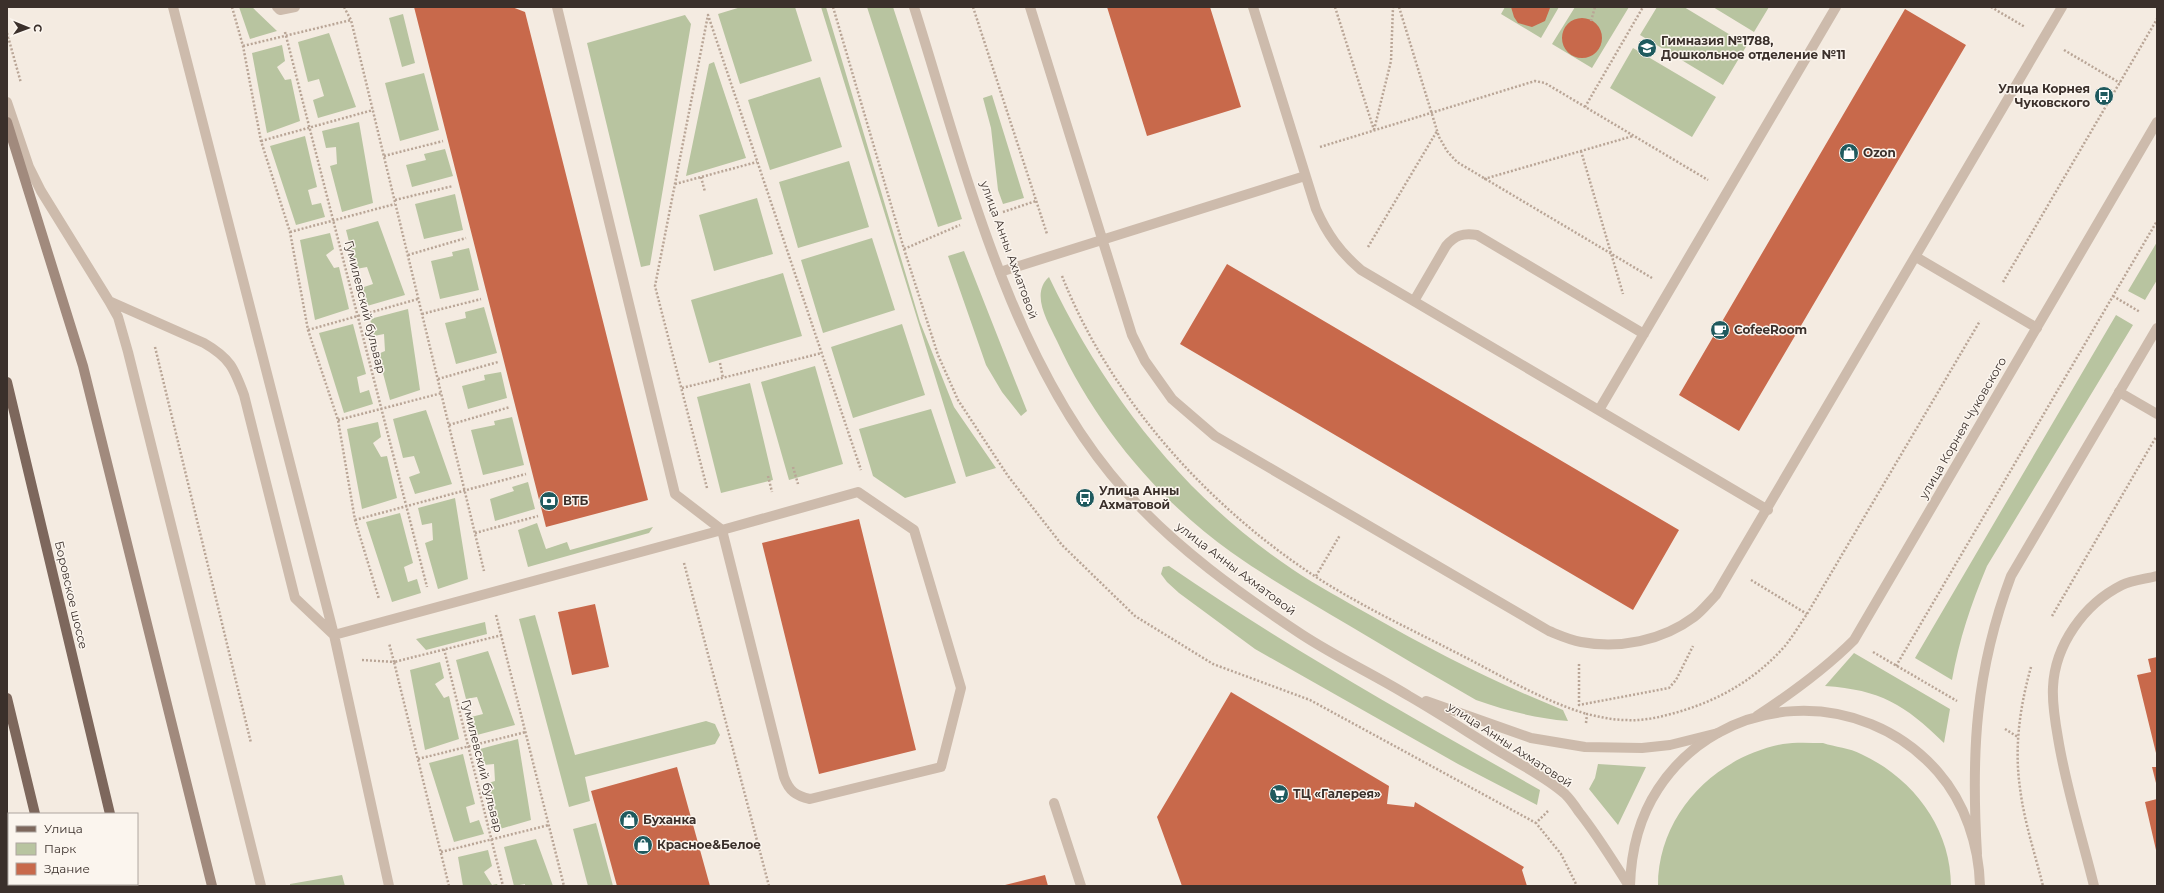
<svg xmlns="http://www.w3.org/2000/svg" width="2164" height="893" font-family="Montserrat,sans-serif">
<style>
.green{fill:#b8c4a0}
.building{fill:#c8694b}
.lines{fill:none;stroke-linecap:round;stroke-linejoin:round}
.path{stroke:#b9a596;stroke-width:2.5;stroke-dasharray:2 2;stroke-linecap:butt}
.service{stroke:#cdbbac;stroke-width:10}
.minor{stroke:#cdbbac;stroke-width:10}
.tertiary{stroke:#cdbbac;stroke-width:10}
.secondary{stroke:#a18a7d;stroke-width:10}
.primary{stroke:#7d675c;stroke-width:10}
.labels{text-anchor:middle;stroke-width:3;stroke-linejoin:round;paint-order:stroke}
.poi-label{font-size:12px;font-weight:bold;fill:#3b302b;stroke:#fbf5ee;text-anchor:start}
.street-label{font-size:12px;fill:#3b302b;stroke:#fbf5ee}
</style>
<rect width="100%" height="100%" fill="#f4ebe1"/>
<path class="green" d="M239,7H252L277,31L250,39Z
M741,7H795L812,61L740,84L718,14Z
M821,7H826L920,322L954,407L996,468L966,477Z
M867,7H893L962,219L938,227Z
M1505,7H1559L1541,38L1501,14Z
M1575,7H1629L1592,68L1552,44Z
M1657,7H1684L1747,45L1723,85L1640,35Z
M1713,7H1769L1754,32Z
M403,14L415,63L402,67L389,18Z
M685,15L691,24L650,265L641,267L587,43Z
M329,33L356,107L318,118L313,100L324,96L319,79L308,82L298,42Z
M282,45L285,61L277,67L285,80L291,79L300,121L267,133L252,53Z
M1633,48L1716,97L1692,137L1610,88Z
M714,62L746,158L686,176L709,64Z
M424,73L439,130L400,141L385,83Z
M820,77L842,147L770,170L748,100Z
M992,95L1024,198L1003,204L998,190L991,128L983,98Z
M359,122L373,203L342,212L330,166L337,164L336,147L326,148L322,131Z
M305,136L317,187L308,190L312,205L321,203L325,217L296,225L270,146Z
M445,149L453,176L412,187L406,165L426,160L424,154Z
M849,161L869,227L798,248L779,182Z
M455,194L463,230L424,239L415,204Z
M757,198L773,254L714,271L699,215Z
M378,221L405,295L367,306L361,288L373,284L367,267L356,269L346,230Z
M330,233L334,249L326,255L334,268L339,267L349,309L315,320L300,240Z
M872,238L895,310L823,333L801,260Z
M2157,242V280L2145,300L2128,291Z
M469,248L479,290L440,299L431,261L453,256L452,252Z
M964,251L1027,411L1021,416L1002,392L986,365L948,256Z
M783,273L802,336L709,363L691,300Z
M1049,277C1105,394 1183,496 1292,569C1317,586 1344,600 1370,615C1433,651 1496,683 1563,710L1568,721C1535,718 1507,711 1476,700C1434,676 1392,651 1350,626C1310,602 1269,579 1231,552C1157,499 1095,424 1057,341C1048,322 1030,294 1049,277Z
M484,307L497,353L456,364L445,323L466,318L465,312Z
M408,309L420,390L390,400L378,354L385,351L384,334L374,336L370,319Z
M2116,315L2133,325L1987,566C1971,604 1959,640 1952,680L1915,658Z
M353,324L366,374L357,377L360,393L369,390L373,404L344,413L319,333Z
M902,324L925,395L853,418L831,347Z
M815,366L843,464L789,480L761,382Z
M501,372L507,398L468,409L462,386L485,380L484,375Z
M750,383L773,480L721,493L697,397Z
M931,409L956,483L905,498L873,476L859,429Z
M426,410L452,484L415,494L409,477L420,473L414,456L403,458L393,419Z
M512,417L524,465L483,475L471,430L495,425L494,421Z
M378,422L381,437L373,443L381,457L387,456L397,498L362,509L347,429Z
M528,482L535,509L495,521L490,499L514,491L512,487Z
M455,498L468,579L438,589L425,543L433,540L432,523L422,525L418,508Z
M400,513L413,563L404,567L408,582L417,579L421,593L392,602L366,522Z
M537,523L546,549L567,542L570,550L653,527L649,533L528,567L518,530Z
M1169,566C1288,648 1415,719 1540,790L1537,805L1458,764L1255,649L1179,593L1167,582L1161,574L1163,567Z
M535,615L575,755L706,721L715,724L720,735L715,744L585,777L590,801L569,807L519,619Z
M485,622L487,634L426,650L416,639Z
M488,651L515,725L477,735L471,717L483,714L477,697L466,699L456,660Z
M1854,653L1950,709L1944,743C1904,704 1881,690 1825,686Z
M440,662L444,678L435,684L444,698L449,696L459,739L425,750L410,670Z
M518,739L531,820L500,829L488,783L495,781L494,764L484,765L480,749Z
M1823,743C1835,747 1850,748 1861,754C1913,778 1951,828 1951,886H1658C1658,814 1715,757 1783,744C1795,742 1810,743 1823,743Z
M463,754L475,804L466,807L470,823L479,820L484,834L454,842L429,763Z
M1598,764L1646,767L1618,825L1589,789L1595,778Z
M596,823L613,886H588L573,829Z
M536,839L553,886H525V884L514,886L504,847Z
M488,850L492,866L484,872L492,885L497,884L498,886H463L458,857Z
M342,875L345,886H290V884Z"/>
<path class="building" d="M414,7H512L525,12L648,500L546,527Z
M1107,7H1210L1241,107L1147,136Z
M1511,7H1550V8L1545,21L1532,27L1518,23L1514,17Z
M1905,9L1966,45L1739,431L1679,395Z
M1562 38a20 20 0 1 1 40 0a20 20 0 1 1-40 0Z
M1227,264L1679,530L1633,610L1180,344Z
M859,519L916,750L819,774L762,543Z
M595,604L609,667L572,675L558,612Z
M2157,657V753H2156L2137,675L2151,672L2148,659Z
M1231,692L1389,786L1387,804L1414,807L1415,802L1524,867L1522,870L1527,886H1182L1157,817Z
M677,767L710,886H617L591,791Z
M2152,767H2157V783H2156Z
M2157,799V850H2156L2145,802Z
M1045,875L1048,886H1005V885Z"/>
<g class="lines">
<path class="path" d="M232,7L243,46L261,141L290,232L308,330L338,420L355,520L379,599
M344,7L351,20L484,571
M833,7L904,249L938,355L958,400L1008,476L1062,545L1135,616L1213,664L1310,700L1536,823
M973,7L1047,234
M1335,7L1374,130
M1399,7L1439,137L1447,151L1457,162L1652,278
M1991,7L2025,27
M1591,21L1595,7
M285,32L427,587
M7,33L21,83
M243,46L351,20
M2064,50L2120,83
M1585,107L1643,7
M1374,130L1391,61L1393,7
M261,141L373,110
M1320,147L1535,81L1545,83L1708,180
M1581,151L1623,294
M384,156L443,141
M701,177L705,192
M1484,179L1633,136
M675,184L757,162
M395,200L453,186
M1003,212L1036,201
M290,232L395,204
M1368,247L1437,131
M904,249L960,225
M408,255L466,238
M1062,276C1109,395 1202,500 1307,571C1353,602 1404,626 1453,651C1497,673 1540,700 1587,714
M2003,282L2157,19
M2113,296L2140,312
M422,314L481,299
M308,330L418,299
M155,347L251,743
M720,363L723,378
M438,379L498,362
M682,388L822,353
M338,420L442,393
M449,425L510,407
M793,467L798,484
M768,476L772,492
M707,488L655,286L708,15L861,470
M355,520L526,474
M475,533L538,516
M684,563L769,886
M1316,576L1340,535
M1751,580L1807,614
M496,615L564,886
M2052,616L2156,437
M444,649L503,886
M1873,652L1957,701
M362,660L394,662L389,643
M1579,664V705L1669,688L1676,680L1693,646
M1896,666L2157,221
M2031,667C2020,706 2014,747 2020,788C2024,821 2035,854 2043,886
M1586,723L1587,714C1600,717 1613,720 1626,720C1642,721 1656,718 1671,714C1716,702 1754,681 1785,646C1793,636 1800,624 1807,614L1980,321
M2005,729L2018,737
M418,759L526,732
M1548,811L1536,823L1561,854L1577,886
M441,852L549,825
M449,886L394,662L502,635"/>
<path class="service" d="M173,7L334,635L389,886
M277,7L280,10L295,7
M1030,7L1132,335L1145,361L1172,399L1215,436L1549,631C1559,635 1570,640 1581,642C1619,649 1662,641 1694,617C1702,611 1709,602 1716,595L2062,7
M1253,7L1316,209C1327,234 1340,252 1361,270L1768,510
M7,102L29,167L41,191L109,301L118,317L128,352L261,886
M1916,257L2037,328
M1000,272L1305,176
M109,301L204,343C230,358 234,368 244,395L295,598L334,635L722,530L784,777C789,791 796,796 810,799L941,767L961,688L914,530L858,492L722,530L675,494L557,7
M1414,301L1446,246C1455,235 1463,233 1477,235L1644,334
M2119,392L2157,414
M1599,410L1836,7
M1054,803L1081,886
M2094,886C2082,837 2066,788 2058,738C2055,721 2052,704 2053,687C2055,645 2084,604 2122,585C2132,580 2146,579 2157,576"/>
<path class="minor" d="M914,7C965,168 1011,365 1126,492C1176,548 1239,593 1301,634C1336,657 1373,674 1409,696C1440,714 1469,733 1500,752C1521,765 1546,777 1565,794C1570,799 1575,806 1579,812C1598,836 1613,861 1629,886
M1426,701L1531,738L1585,747L1642,748L1670,745L1718,733"/>
<path class="tertiary" d="M1757,716C1792,693 1824,670 1854,640L2157,122
M1977,854C1971,753 1975,672 2011,576L2157,328
M1630,886C1631,851 1639,818 1658,789C1722,691 1862,685 1938,772C1965,803 1979,845 1980,886"/>
<path class="secondary" d="M7,122L83,366L212,886"/>
<path class="primary" d="M7,382L110,814
M7,698L35,814
M52,884V886
M127,884V886"/>
</g>
<defs>
<g id="school-disc" transform="scale(1)"><circle r="9.5" fill="#1f5a5e" stroke="#fbf5ee"/><path d="M0-5L7-2L0 1L-7-2ZM-4 1L0 2.5L4 1V4Q0 6-4 4Z" fill="#fff"/></g>
<g id="bus-disc" transform="scale(1)"><circle r="9.5" fill="#1f5a5e" stroke="#fbf5ee"/><path d="M-5-6H5V4H4V6H2V4H-2V6H-4V4H-5ZM-3.5-4V0h7V-4ZM-3.5 1.2v1.5H-2V1.2ZM2 1.2v1.5H3.5V1.2Z" fill="#fff"/></g>
<g id="shop-disc" transform="scale(1)"><circle r="9.5" fill="#1f5a5e" stroke="#fbf5ee"/><path d="M-5-2.5h2.3a2.7 3.5 0 0 1 5.4 0H5L5.5 6h-11ZM-1.5-2.5h3a1.5 2.3 0 0 0-3 0Z" fill="#fff"/></g>
<g id="cafe-disc" transform="scale(1)"><circle r="9.5" fill="#1f5a5e" stroke="#fbf5ee"/><path d="M-5.5-4.5H6V0H3Q3 3.5 0 3.5H-2.5Q-5.5 3.5-5.5 0ZM3-3.2v2h1.7v-2ZM-6 4.5H4V6H-6Z" fill="#fff"/></g>
<g id="bank-disc" transform="scale(1)"><circle r="9.5" fill="#1f5a5e" stroke="#fbf5ee"/><path d="M-6-4H6V4H-6ZM0-2.3a2.3 2.3 0 1 0 0 4.6a2.3 2.3 0 1 0 0-4.6Z" fill="#fff"/></g>
<g id="supermarket-disc" transform="scale(1)"><circle r="9.5" fill="#1f5a5e" stroke="#fbf5ee"/><path d="M-6-5.5h2.5l.6 2H6L4.5 2H-2.5L-4.4-4H-6ZM-1.5 3.2a1.3 1.3 0 1 0 .1 0ZM3 3.2a1.3 1.3 0 1 0 .1 0Z" fill="#fff"/></g>
</defs>
<g fill-rule="evenodd">
<use href="#school-disc" x="1647" y="48"/>
<use href="#bus-disc" x="2104" y="96"/>
<use href="#shop-disc" x="1849" y="153"/>
<use href="#cafe-disc" x="1720" y="330"/>
<use href="#bus-disc" x="1085" y="498"/>
<use href="#bank-disc" x="549" y="501"/>
<use href="#supermarket-disc" x="1279" y="794"/>
<use href="#shop-disc" x="629" y="820"/>
<use href="#shop-disc" x="643" y="845"/>
</g>
<g class="labels">
<g class="poi-label">
<text x="1661" y="45">Гимназия №1788,<tspan x="1661" dy="14">Дошкольное отделение №11</tspan></text>
<text x="2090" y="93" text-anchor="end">Улица Корнея<tspan x="2090" dy="14">Чуковского</tspan></text>
<text x="1863" y="157">Ozon</text>
<text x="1734" y="334">CofeeRoom</text>
<text x="1099" y="495">Улица Анны<tspan x="1099" dy="14">Ахматовой</tspan></text>
<text x="563" y="505">ВТБ</text>
<text x="1293" y="798">ТЦ «Галерея»</text>
<text x="643" y="824">Буханка</text>
<text x="657" y="849">Красное&amp;Белое</text>
</g>
<g class="street-label">
<text transform="translate(1009 250) rotate(70)" y="4">улица Анны Ахматовой</text>
<text transform="translate(365 307) rotate(76)" y="4">Гумилевский бульвар</text>
<text transform="translate(1963 428) rotate(-60)" y="4">улица Корнея Чуковского</text>
<text transform="translate(1236 569) rotate(37)" y="4">улица Анны Ахматовой</text>
<text transform="translate(71 595) rotate(77)" y="4">Боровское шоссе</text>
<text transform="translate(1510 745) rotate(33)" y="4">улица Анны Ахматовой</text>
<text transform="translate(482 766) rotate(76)" y="4">Гумилевский бульвар</text>
</g>
</g>
<rect width="2164" height="893" fill="none" stroke="#3b302b" stroke-width="16"/>
<rect x="8" y="813" width="130" height="72" fill="#fbf5ee" stroke="#aea6a0"/>
<rect x="16" y="826" width="20" height="6" fill="#7d675c" stroke="#aea6a0"/>
<text x="44" y="833" font-size="12" fill="#3b302b">Улица</text>
<rect x="16" y="843" width="20" height="12" fill="#b8c4a0" stroke="#aea6a0"/>
<text x="44" y="853" font-size="12" fill="#3b302b">Парк</text>
<rect x="16" y="863" width="20" height="12" fill="#c8694b" stroke="#aea6a0"/>
<text x="44" y="873" font-size="12" fill="#3b302b">Здание</text>
<g transform="translate(28 28) rotate(91)" stroke="#fbf5ee" stroke-width="3" paint-order="stroke">
<path d="M0-3L7 15L0 10L-7 15Z" fill="#3b302b"/>
<text y="-6" font-size="11" font-weight="bold" text-anchor="middle" fill="#3b302b">С</text>
</g>
</svg>
